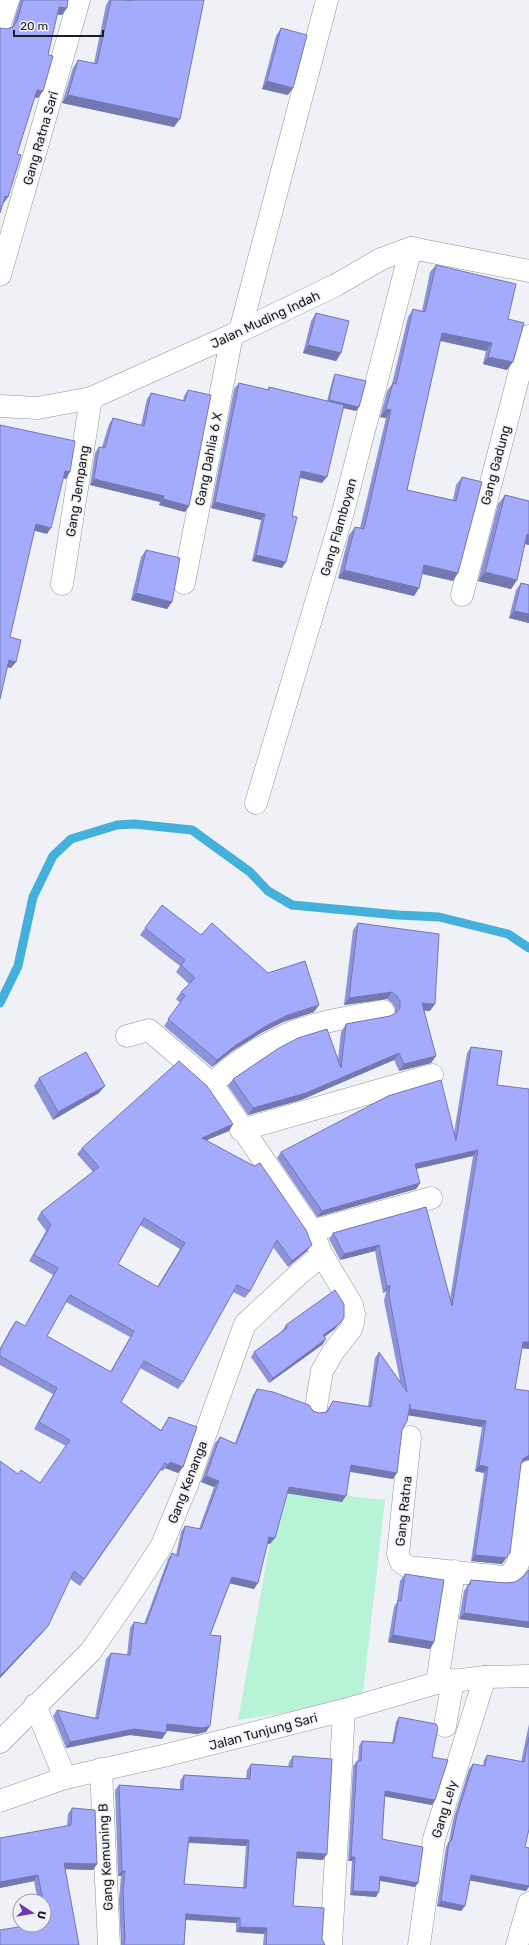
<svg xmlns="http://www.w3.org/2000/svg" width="529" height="1945" font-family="Rubik,sans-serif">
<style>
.green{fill:#b7f4d7}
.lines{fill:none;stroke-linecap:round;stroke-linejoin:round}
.stream{stroke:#43b1db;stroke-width:9}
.minor-casing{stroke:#94959a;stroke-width:23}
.tertiary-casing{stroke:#94959a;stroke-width:23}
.minor{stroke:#fff;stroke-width:22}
.tertiary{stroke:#fff;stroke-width:22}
.wall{fill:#8d93d9;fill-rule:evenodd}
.shaded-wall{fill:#7378b0}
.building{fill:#a4abfc;stroke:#7378b0;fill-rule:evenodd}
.labels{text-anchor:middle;stroke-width:3;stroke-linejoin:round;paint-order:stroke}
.street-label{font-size:13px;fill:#1d1d1f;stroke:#f0f1f7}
</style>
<rect width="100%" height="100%" fill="#f0f1f7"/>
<path class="green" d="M301,1410L338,1430L349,1496L385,1500L363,1692L325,1707L238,1720L269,1548Z"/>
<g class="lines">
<path class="stream" d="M0,1003L18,966L33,897L53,856L71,839L117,825L134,824L192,830L250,872L268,891L292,905L398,915L439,917L508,934L529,948"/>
<g class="minor-casing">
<path id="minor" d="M0,24L8,0
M0,275L79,0
M240,331L327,0
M184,583L232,335
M62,584L91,398
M462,595L529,336
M256,803L343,512L411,248
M127,1036L149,1030L212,1084
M241,1130L432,1075
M312,1231L431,1198
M316,1407L322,1371L333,1352L351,1329L353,1323L354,1314L352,1305L322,1255L312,1231L212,1084C233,1064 261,1046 288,1034C318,1021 352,1017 383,1011
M410,1437L398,1554L401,1562L408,1567L503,1577L509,1576L518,1564L529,1472
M437,1683L454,1571
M35,1705L65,1778
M445,1726L453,1680
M0,1742L91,1651L133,1590L162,1545L187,1485L245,1324L299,1274L322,1255
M101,1769L109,1945
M331,1945L344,1710
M419,1945L434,1839L485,1677
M517,1945L529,1903"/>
</g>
<g class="tertiary-casing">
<path id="tertiary" d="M0,406L38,408L91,398L232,335L336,285L381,259L411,248L529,271
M0,1801L65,1778L163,1756L344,1710L437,1683L485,1677L529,1676"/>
</g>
<use href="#minor" class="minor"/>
<use href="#tertiary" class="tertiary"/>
</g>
<path class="wall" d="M20,0H68L62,15L57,14L38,98L34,97L17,154L3,204L1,29H7L12,27Z
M109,0H204L174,127L62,103L73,68L78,60L94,63L106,5Z
M281,28L288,95L262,89L276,36Z
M436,265L508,319L507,370L483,364L486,351L440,341L407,490L453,500L456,485L462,477L453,581L422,574L419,588L414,596L338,578L349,535L355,527L360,528L386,418L380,417L387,391L392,384L408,317L413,309L422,311L430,272Z
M316,313L341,353L336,361L303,353L311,321Z
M335,374L356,411L343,408L322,483L300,478L292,516L282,568L252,561L261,520L211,508L234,389L239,383L267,390L269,387L327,401L333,378Z
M188,390L185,512L159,505L160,502L90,485L95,453L99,447H102L109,424L113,418L141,425L147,399L151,393L183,401L184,396Z
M505,495L529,501V545L525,544L517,580L511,589L478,581L498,504Z
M146,550L172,602L167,609L131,600L141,557Z
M521,583L529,623L509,618L516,590Z
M358,923L430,1011L424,1010L436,1056L431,1063L399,1071L394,1060L301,1100L248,1115L228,1086L233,1079L338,1059L341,1032L346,1024L390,1016L395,1014V1008L392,1003L387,999L344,1005L353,930Z
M145,928L201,935L268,973L314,1012L283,1022L261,1033L231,1052L212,1067L164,1026L180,1003L176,999L181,992L189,984L176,972L180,966L140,935Z
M471,1047L497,1085L529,1349L522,1348L515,1389L524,1461L521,1464L502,1564L471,1561L484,1473L475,1471L482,1427L408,1415L402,1430L393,1479L350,1472L342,1502L287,1493L270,1544L267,1543L254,1589L230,1583L210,1635L206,1732L197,1734L166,1731L162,1739L130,1735L66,1748L53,1716L57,1710L95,1718L106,1659L111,1653L127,1655L130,1628L134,1622L144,1624L168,1559L172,1553L176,1555L181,1532L185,1526L199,1529L214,1487L201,1482L215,1443L220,1437L235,1443L253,1395L257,1389L319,1413L326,1412L329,1407L333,1401L368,1406L375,1358L379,1352L400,1381L384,1301L386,1291L383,1293L375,1251L340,1260L329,1239L333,1233L426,1207L450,1299L473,1156L416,1169L420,1183L416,1189L317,1217L277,1158L281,1152L454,1133L467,1053Z
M39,1078L99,1093L53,1120L34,1086Z
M233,1124L229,1131L207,1140L307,1251L288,1267L273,1247L250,1291L245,1298L233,1292L183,1382L178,1389L140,1368L121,1402L161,1430L169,1417L183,1467L178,1473L165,1468L163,1471L161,1470L80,1586L70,1579L43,1632L0,1678V1461L18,1474L40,1483L66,1446L34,1429L53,1394L0,1365V1348L11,1328L16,1321L25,1326L53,1275L29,1261L46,1231L37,1219L41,1212L93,1172L77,1154L82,1148ZM140,1225L180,1249L157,1287L118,1264ZM66,1302L130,1337L110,1372L47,1336Z
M286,1325L335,1329L324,1337L326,1339L322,1345L269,1383L251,1357L254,1352L282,1331Z
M529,1569V1628L459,1619L464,1591L471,1580L506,1583L515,1582L523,1577Z
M405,1574L434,1642L430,1649L388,1642L394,1607L397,1602L400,1581Z
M399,1717L432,1757L435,1800L432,1805L385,1796L382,1839L415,1887L380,1881L376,1897L350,1895L352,1861H348L353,1766L357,1761H358L359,1746L362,1741L392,1743L396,1722Z
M529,1724V1829L525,1847L526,1891L470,1880L465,1906L461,1911L437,1906L446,1847L449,1841L453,1820L469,1769L473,1764L483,1766L484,1760L487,1755L521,1762Z
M293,1756L323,1860L297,1858L293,1906L322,1939L325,1945H263L264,1934L236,1932V1923L186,1920L184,1945H121L119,1899L121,1876H118L115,1790L119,1785L180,1789V1781L184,1775L246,1779L247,1770L251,1764L288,1767L289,1762ZM188,1843L246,1846L243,1888L184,1884Z
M72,1808L97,1864L93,1870L65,1869L79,1945L44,1925V1901H38L34,1881L0,1888V1838L67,1826L68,1814Z"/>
<path class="shaded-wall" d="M59,7L67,8L62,15L54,14Z
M267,81L293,88L288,95L262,89Z
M37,90L43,91L38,98L32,97Z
M68,95L180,119L174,127L62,103Z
M5,196L8,197L3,204Z
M442,333L492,343L486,351L437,340Z
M308,345L341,353L336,361L303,353Z
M488,357L513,362L507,370L483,364Z
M329,400L359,407L356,411L327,404Z
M386,409L391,410L386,418L380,417Z
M65,471L70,472L66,479L60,478Z
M301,471L327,477L322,483L297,477Z
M94,479L164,496L160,502L90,485Z
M163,499L189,506L185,512L159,505Z
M215,502L265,514L261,520L211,508Z
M36,524L51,528L47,534L32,530Z
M527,534L529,535V545L521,543Z
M256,555L286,562L282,568L252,561Z
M424,565L458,573L453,581L419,573Z
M344,570L419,588L414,596L338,578Z
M485,572L517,580L511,589L478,581Z
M136,593L172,602L167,609L131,600Z
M514,611L529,614V623L509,618Z
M9,660L16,662L11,668L5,667Z
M392,992L387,999L344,1005L349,998Z
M422,1003L435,1004L430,1011L417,1010Z
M319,1005L314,1012L283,1022L261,1033L231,1052L212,1067L217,1060L236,1045L266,1026L288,1015Z
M399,1053L394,1060L301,1100L248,1115L253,1108Z
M436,1056L431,1063L399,1071L404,1064Z
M105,1086L99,1093L53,1120L58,1112Z
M233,1124L229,1131L197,1144L202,1138Z
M478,1150L473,1156L411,1170L415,1164Z
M420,1183L416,1189L317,1217L322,1211Z
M312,1245L307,1251L288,1267L292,1261Z
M379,1245L375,1251L340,1260L344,1254Z
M390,1285L386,1291L383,1293L387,1287Z
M344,1318L335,1329L319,1341L323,1335Z
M326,1339L322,1345L269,1383L273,1378Z
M523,1342H529V1349L519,1348Z
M410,1409L486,1421L482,1427L406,1415Z
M528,1455H529V1460L524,1461L519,1465L523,1459Z
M170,1462L183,1467L178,1473L165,1468Z
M351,1465L397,1473L393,1479L347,1471Z
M479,1465L488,1467L484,1473L475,1471Z
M206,1476L219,1481L214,1487L201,1482Z
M289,1487L346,1496L342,1502L285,1493Z
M269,1537L275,1538L270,1544L264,1543Z
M510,1553L502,1564L471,1561L475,1555Z
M232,1577L258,1583L254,1589L228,1583Z
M464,1613L529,1622V1628L459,1619Z
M48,1626L43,1632L0,1678V1676Z
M393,1635L434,1642L430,1649L388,1642Z
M167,1724L210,1726L206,1732L197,1734L163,1730Z
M134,1729L166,1733L162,1739L130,1735L66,1748L70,1742Z
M385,1791L435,1800L432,1805L382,1796Z
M189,1837L249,1840L246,1846L185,1842Z
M297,1852L327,1854L323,1860L293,1858Z
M351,1857H355L352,1861H348Z
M64,1863L97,1864L93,1870L60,1869Z
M122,1871H125L121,1876H118Z
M38,1875L34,1881L0,1888V1882Z
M471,1875L529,1886V1887L526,1891L467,1880Z
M380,1876L418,1883L415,1887L377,1880Z
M353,1891L379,1892L376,1897L350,1895Z
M441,1901L465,1906L461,1911L437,1906Z
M186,1914L240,1918L236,1923L182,1919Z
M240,1927L267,1928L264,1934L236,1932Z"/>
<path class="building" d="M23,0H68L67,8L59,7L48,55L53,56L43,91L37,90L17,154L21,155L8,197L5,196L0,213V28L7,29L13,27L17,21Z
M111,0H125L131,1L132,0H204L180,119L68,95L78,60L97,64Z
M281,28L307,35L293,88L267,81Z
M436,265L516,284L508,319L524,323L513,362L488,357L492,343L442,333L407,490L456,501L462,477L482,482L458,573L424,565L419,588L344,570L355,527L364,529L391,410L386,409L393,383L396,384L413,309L425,312Z
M316,313L349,321L341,353L308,345Z
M335,374L366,381L359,407L329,400Z
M239,383L269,390V387L344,405L327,477L301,471L292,516L297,517L286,562L256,555L265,514L215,502Z
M188,390L211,395L189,506L163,499L164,496L94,479L99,447L105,448L113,418L144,426L151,393L185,401Z
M0,425L75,441L70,472L65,471L51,528L36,524L10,637L21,640L16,662L9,660L0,699Z
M505,495L529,501V535L527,534L517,580L485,572Z
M146,550L180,558L172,602L136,593Z
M521,583L529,585V614L514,611Z
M162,905L201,935L212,923L268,973L305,961L319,1005L288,1015L266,1026L236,1045L217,1060L168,1019L185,996L181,992L195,978L181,965L185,960L145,928Z
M358,923L439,934L435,1004L422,1003L436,1056L404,1064L399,1053L306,1093L253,1108L233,1079L279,1048L298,1038L327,1029L341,1068L346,1024L390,1016L396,1013L400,1008V1001L397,996L392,992L349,998Z
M471,1047L502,1051L497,1085L529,1089V1342H523L515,1389L529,1391V1455L523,1459L521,1464L510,1553L506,1558L475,1555L488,1467L479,1465L486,1421L410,1409V1404L407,1421L402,1430L397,1473L351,1465L346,1496L289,1487L275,1538L269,1537L258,1583L232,1577L210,1635L221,1636L210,1726L202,1728L167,1724L166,1733L134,1729L70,1742L57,1710L98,1719L111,1653L130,1655L134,1622L146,1624L172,1553L178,1556L185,1526L201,1529L219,1481L206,1476L220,1437L236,1444L257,1389L273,1392L309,1405L313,1411L319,1413L327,1412L333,1401L371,1407L379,1352L407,1392L389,1295L390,1285L387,1287L379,1245L344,1254L333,1233L426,1207L452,1306L478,1150L415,1164L420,1183L322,1211L281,1152L388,1096L441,1080L456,1141Z
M86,1052L105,1086L58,1112L39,1078Z
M179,1061L207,1086L233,1124L202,1138L254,1166L260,1163L306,1230L312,1245L292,1261L277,1240L250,1291L237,1285L183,1382L144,1361L121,1402L161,1431L169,1417L197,1427L183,1467L170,1462L168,1465L165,1463L84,1579L74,1571L48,1626L0,1676V1461L18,1474L21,1470L40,1483L70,1440L39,1422L57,1388L0,1356V1350L16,1321L25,1326L58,1268L34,1255L51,1225L41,1212L99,1167L82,1148ZM144,1218L185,1243L158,1287L118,1264ZM70,1295L134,1331L111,1372L47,1336Z
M335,1290L344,1304V1318L339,1324L323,1335L326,1339L273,1378L254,1352L287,1328L286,1325Z
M529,1570V1622L464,1613L468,1585H470L471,1580L506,1583L515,1582L523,1577Z
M405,1574L444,1580L434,1642L393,1635L398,1600L401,1601Z
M399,1717L436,1724L438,1728L432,1757L448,1760L435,1800L385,1791L382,1839L423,1847L418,1883L380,1876L379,1892L353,1891L355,1857H351L357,1761H361L362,1741L394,1743Z
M529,1737V1829L525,1847L529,1848V1886L471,1875L465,1906L441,1901L449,1842L452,1840L457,1815L473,1764L485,1766L487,1755L524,1762Z
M293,1756L332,1759L327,1854L297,1852L293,1906L324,1908L322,1939L325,1945H266L267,1928L240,1927V1918L186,1914L184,1945H124L125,1939L123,1893L125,1871H122L119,1785L183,1790L184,1775L250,1779L251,1764L292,1767ZM189,1837L249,1840L246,1888L184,1884Z
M72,1808L95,1810L97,1864L64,1863L79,1945H0V1930L31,1925H44V1923L47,1922L44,1906V1901H43L38,1875L0,1882V1838L71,1825Z"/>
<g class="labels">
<g class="street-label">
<text transform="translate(40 138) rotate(-74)" y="5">Gang Ratna Sari</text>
<text transform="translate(265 319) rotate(-25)" y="5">Jalan Muding Indah</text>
<text transform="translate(208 459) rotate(-79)" y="5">Gang Dahlia 6 X</text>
<text transform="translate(495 465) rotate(-75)" y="5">Gang Gadung</text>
<text transform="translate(77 491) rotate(-81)" y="5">Gang Jempang</text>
<text transform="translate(338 527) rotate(-74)" y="5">Gang Flamboyan</text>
<text transform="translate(187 1482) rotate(-69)" y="5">Gang Kenanga</text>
<text transform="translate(403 1511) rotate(-84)" y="5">Gang Ratna</text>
<text transform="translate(263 1731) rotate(-15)" y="5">Jalan Tunjung Sari</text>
<text transform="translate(444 1809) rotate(-73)" y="5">Gang Lely</text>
<text transform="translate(105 1857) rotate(-93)" y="5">Gang Kemuning B</text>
</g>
</g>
<g transform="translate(32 1913) rotate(102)"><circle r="19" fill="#f0f1f7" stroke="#9c9ca1"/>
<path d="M0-3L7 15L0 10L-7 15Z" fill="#6a39b1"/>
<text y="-6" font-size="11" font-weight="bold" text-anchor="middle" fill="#1d1d1f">U</text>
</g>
<path d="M14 30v6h89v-6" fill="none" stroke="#1d1d1f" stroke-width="2"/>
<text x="20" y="30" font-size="12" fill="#1d1d1f" stroke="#f0f1f7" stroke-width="3" paint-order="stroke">20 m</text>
</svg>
